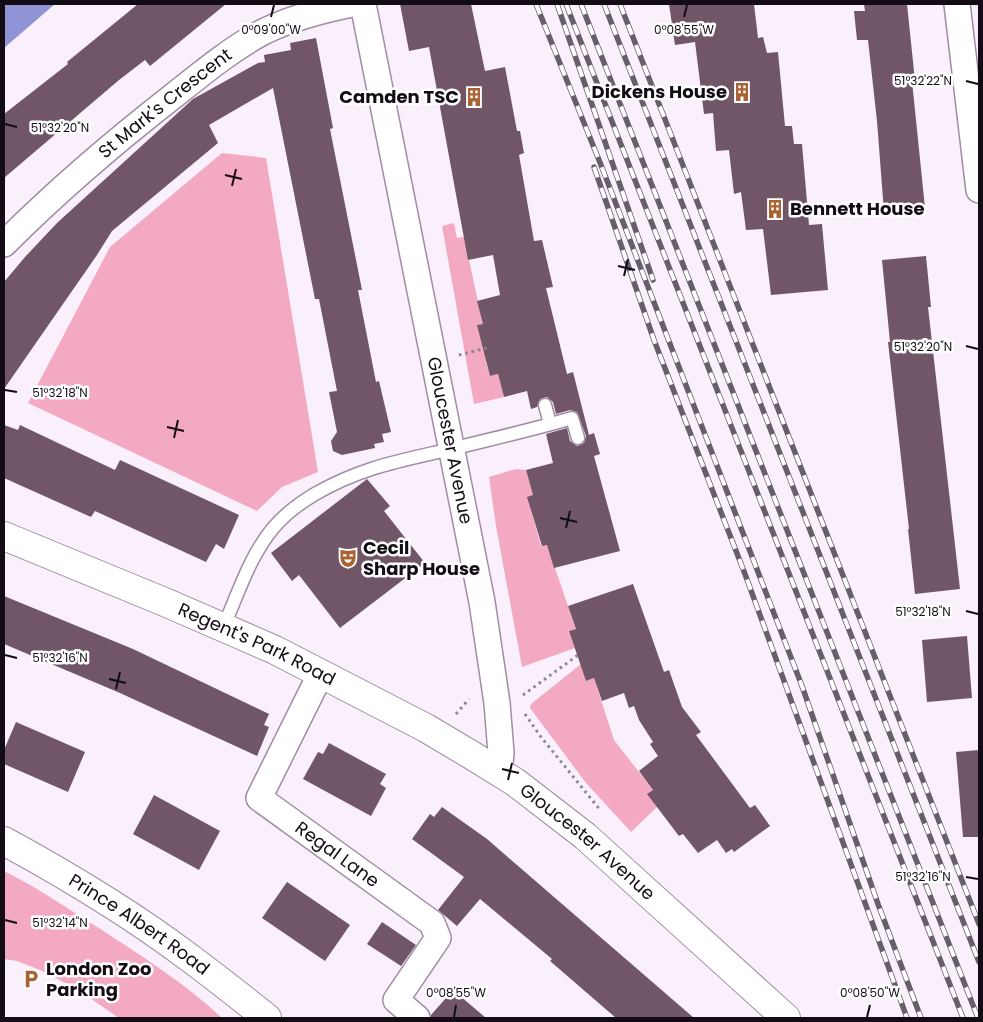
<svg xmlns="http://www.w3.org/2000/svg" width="983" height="1022" font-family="Poppins,sans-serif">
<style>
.green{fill:#f3a9c1}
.water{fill:#9193d7}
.building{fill:#705667}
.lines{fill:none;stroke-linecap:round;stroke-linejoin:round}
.service-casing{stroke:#a08ca5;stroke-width:15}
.minor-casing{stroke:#a08ca5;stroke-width:28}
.tertiary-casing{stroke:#a08ca5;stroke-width:30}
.primary-casing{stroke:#a08ca5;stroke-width:30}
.path{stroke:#8c848e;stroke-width:3;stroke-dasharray:2.5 4;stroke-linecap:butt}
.service{stroke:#fff;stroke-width:12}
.minor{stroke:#fff;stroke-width:25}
.tertiary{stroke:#fff;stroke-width:28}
.primary{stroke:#fff;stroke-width:28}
.rail-casing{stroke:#665e68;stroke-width:5.5}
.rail{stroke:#fff;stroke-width:4;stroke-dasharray:11;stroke-linecap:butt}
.ticks{fill:none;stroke:#130c15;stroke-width:2}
.labels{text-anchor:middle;stroke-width:5;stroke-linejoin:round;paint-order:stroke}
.poi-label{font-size:18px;font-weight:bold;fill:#130c15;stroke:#fff;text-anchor:start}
.street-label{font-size:18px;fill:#130c15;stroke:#fff}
.ticks-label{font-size:12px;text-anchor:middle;fill:#130c15;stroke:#fff;stroke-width:5;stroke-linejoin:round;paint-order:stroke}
</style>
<rect width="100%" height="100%" fill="#f9f0fb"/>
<path class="green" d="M222,153L266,158L318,472L282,487L257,511L28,403L110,247Z
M454,223L457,238L464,237L483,324L478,325L493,360L486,362L490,376L498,374L504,397L474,404L442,226Z
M516,469L526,470L533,495L531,510L541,546L547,545L576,629L569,631L575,648L522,667L496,526L489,477Z
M581,664L586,681L594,678L614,740L653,790L648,794L657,807L631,832L586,783L530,708L531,704Z
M4,871C38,888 70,910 102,930C143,957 186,984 222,1018H119L77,989L40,970L17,961L4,959Z"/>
<path class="water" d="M4,4H55L4,48Z"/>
<path class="building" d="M138,4H226L150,66L145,60L119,80L4,178V114L68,64L67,62Z
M400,4H471L485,71L505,67L517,131H520L524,153L519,155L534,241L542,240L553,287L546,288L567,374L573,372L589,435L594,433L600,454L594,456L620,551L554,568L547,545L542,546L527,497L533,495L526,470L553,463L546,434L567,428L570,441L577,446L584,443L586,436L577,412L570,410L556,414L553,402L547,397L540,399L537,407L531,409L527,391L504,397L498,374L490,376L477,325L483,324L477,301L500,295L493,255L468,260L429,47L409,51Z
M669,4H754L758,38L763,37L767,53L778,52L785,126H792L794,144H802L809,225L822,224L828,290L771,295L763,229L746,230L741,192L734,194L729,150L716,151L713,113L704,114L695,42L675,45Z
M864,4H907L915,81H912L925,208L884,212L877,121L868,40H857L854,11H865Z
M316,38L333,128L330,129L362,290H358L376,382L379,381L391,432L382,434L384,442L374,444L375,448L342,455L333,451L331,441L337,432L329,392L337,391L319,299H315L273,88L209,125L218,143L112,231L97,255L4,389V282L25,257L57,223L193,99L258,63L265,62L264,55L291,50L290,43Z
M926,256L931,307H928L960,589L915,594L908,529H909L888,342H890L882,260Z
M4,425L18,430L20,425L115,470L120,460L239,515L224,549L216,544L206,562L95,511L91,517L4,478Z
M367,479L390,506L384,511L425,563L340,628L299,575L292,581L271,553Z
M633,584L664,672L669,670L682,707L701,732L696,735L750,808L755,805L770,826L734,852L732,849L726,853L717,840L698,853L683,834L679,836L647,794L653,790L639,771L658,756L650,744L653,742L639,720L634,706L629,708L624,693L602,701L594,678L586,681L569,631L576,629L568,606Z
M4,596L133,649L269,714L264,725L269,727L257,756L120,693L4,644Z
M967,636L972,698L927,702L922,640Z
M16,722L85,752L68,792L4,764V750Z
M329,743L386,774L380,784L386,788L371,816L303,779L318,752L323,754Z
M979,750V837H963L956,752Z
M154,795L220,831L199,870L133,834Z
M442,807L487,839L694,1018H616L550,961L552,959L480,899L457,926L438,910L464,877L412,839L430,814L434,817Z
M287,882L350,925L325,961L262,918Z
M382,922L416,945L401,966L367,944Z
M453,990L486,1018H431V1015Z"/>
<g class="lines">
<g class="service-casing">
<path id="service" d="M545,405L550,424
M223,628C238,594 250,555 274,527C286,513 300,503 315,494C362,467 400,461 451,449C491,439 532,430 572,418L578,438"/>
</g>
<g class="minor-casing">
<g id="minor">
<path id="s1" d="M363,4L482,602L497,703L501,753L499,773"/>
<path d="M957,4L979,190"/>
<path id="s2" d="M4,244C57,191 113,143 172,97C201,74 232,48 265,31C292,18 322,10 352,4"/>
<path id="s3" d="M321,673L259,798L432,923L438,938L396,1000L417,1018"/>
</g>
</g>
<g class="tertiary-casing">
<g id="tertiary">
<path id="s4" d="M4,536L167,603L275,650L426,728L473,756L515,782L585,836L786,1018"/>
</g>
</g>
<g class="primary-casing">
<g id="primary">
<path id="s5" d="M4,841C41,861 77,882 113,905C167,939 217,978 267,1018"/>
</g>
</g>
<path class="path" d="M459,355L490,347
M523,695L578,655
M456,714L469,699
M525,714L541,737L601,811"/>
<use href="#service" class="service"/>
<use href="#minor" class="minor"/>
<use href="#tertiary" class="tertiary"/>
<use href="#primary" class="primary"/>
<g class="rail-casing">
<path id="rail" d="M536,4L601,165L802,686L878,904L921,1018
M557,4L653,280
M566,4L963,1018
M581,4L978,1018
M604,4L979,962
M620,4L979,924
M594,167L654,340L745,574L907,1018"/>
</g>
<use href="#rail" class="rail"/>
</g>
<path class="ticks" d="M271,17L274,5M684,17L687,5M966,81L978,84M5,124L17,127M225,175L242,179M232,186L236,169M618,266L635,270M624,276L628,259M966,346L978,349M5,390L17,392M167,427L184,431M174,438L178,420M560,518L577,522M566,528L570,511M966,611L978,614M5,655L17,658M109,679L126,683M116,689L120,672M502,769L519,773M508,780L512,763M966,877L978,879M5,920L17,923M454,1017L456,1005M867,1017L870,1005"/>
<defs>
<g id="building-bare" transform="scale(1.5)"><path d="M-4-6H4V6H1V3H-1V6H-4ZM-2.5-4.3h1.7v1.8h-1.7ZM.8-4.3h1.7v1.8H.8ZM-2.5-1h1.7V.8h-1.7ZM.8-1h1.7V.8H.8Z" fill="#a76333" stroke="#fff" stroke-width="2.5" paint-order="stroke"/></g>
<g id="theatre-bare" transform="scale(1.5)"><path d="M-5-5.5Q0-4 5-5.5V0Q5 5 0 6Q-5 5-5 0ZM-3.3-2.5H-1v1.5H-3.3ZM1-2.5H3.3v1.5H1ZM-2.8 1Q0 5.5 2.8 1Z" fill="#a76333" stroke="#fff" stroke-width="2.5" paint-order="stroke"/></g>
<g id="parking-bare" transform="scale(1.5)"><path d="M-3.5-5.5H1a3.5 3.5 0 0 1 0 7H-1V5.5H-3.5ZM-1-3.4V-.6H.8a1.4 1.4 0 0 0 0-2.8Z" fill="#a76333" stroke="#fff" stroke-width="2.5" paint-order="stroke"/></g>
</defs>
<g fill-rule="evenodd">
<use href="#building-bare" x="742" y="92"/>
<use href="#building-bare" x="474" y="97"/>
<use href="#building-bare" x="775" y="209"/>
<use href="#theatre-bare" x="348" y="558"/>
<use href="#parking-bare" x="31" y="979"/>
</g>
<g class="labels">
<g class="poi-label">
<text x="727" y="98" text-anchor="end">Dickens House</text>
<text x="459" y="103" text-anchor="end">Camden TSC</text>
<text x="790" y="215">Bennett House</text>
<text x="363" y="554">Cecil<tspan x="363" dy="21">Sharp House</tspan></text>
<text x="46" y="975">London Zoo<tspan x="46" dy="21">Parking</tspan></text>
</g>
<g class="street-label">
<text dy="6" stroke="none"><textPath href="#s2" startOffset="214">St Mark's Crescent</textPath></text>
<text dy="6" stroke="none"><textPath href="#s1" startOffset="445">Gloucester Avenue</textPath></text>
<text dy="6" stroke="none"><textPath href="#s4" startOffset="275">Regent's Park Road</textPath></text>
<text dy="6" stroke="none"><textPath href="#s4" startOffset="662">Gloucester Avenue</textPath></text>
<text dy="6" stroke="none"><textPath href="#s3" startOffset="236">Regal Lane</textPath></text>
<text dy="6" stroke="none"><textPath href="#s5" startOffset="159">Prince Albert Road</textPath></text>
</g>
</g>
<g class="ticks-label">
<text x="271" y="34">0°09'00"W</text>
<text x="684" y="34">0°08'55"W</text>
<text x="923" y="85">51°32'22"N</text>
<text x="60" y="132">51°32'20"N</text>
<text x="923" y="351">51°32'20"N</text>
<text x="60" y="397">51°32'18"N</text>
<text x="923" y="616">51°32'18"N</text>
<text x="60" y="662">51°32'16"N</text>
<text x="923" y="881">51°32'16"N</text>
<text x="60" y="927">51°32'14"N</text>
<text x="456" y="997">0°08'55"W</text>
<text x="870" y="997">0°08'50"W</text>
</g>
<rect width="983" height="1022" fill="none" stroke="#130c15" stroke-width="10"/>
</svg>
